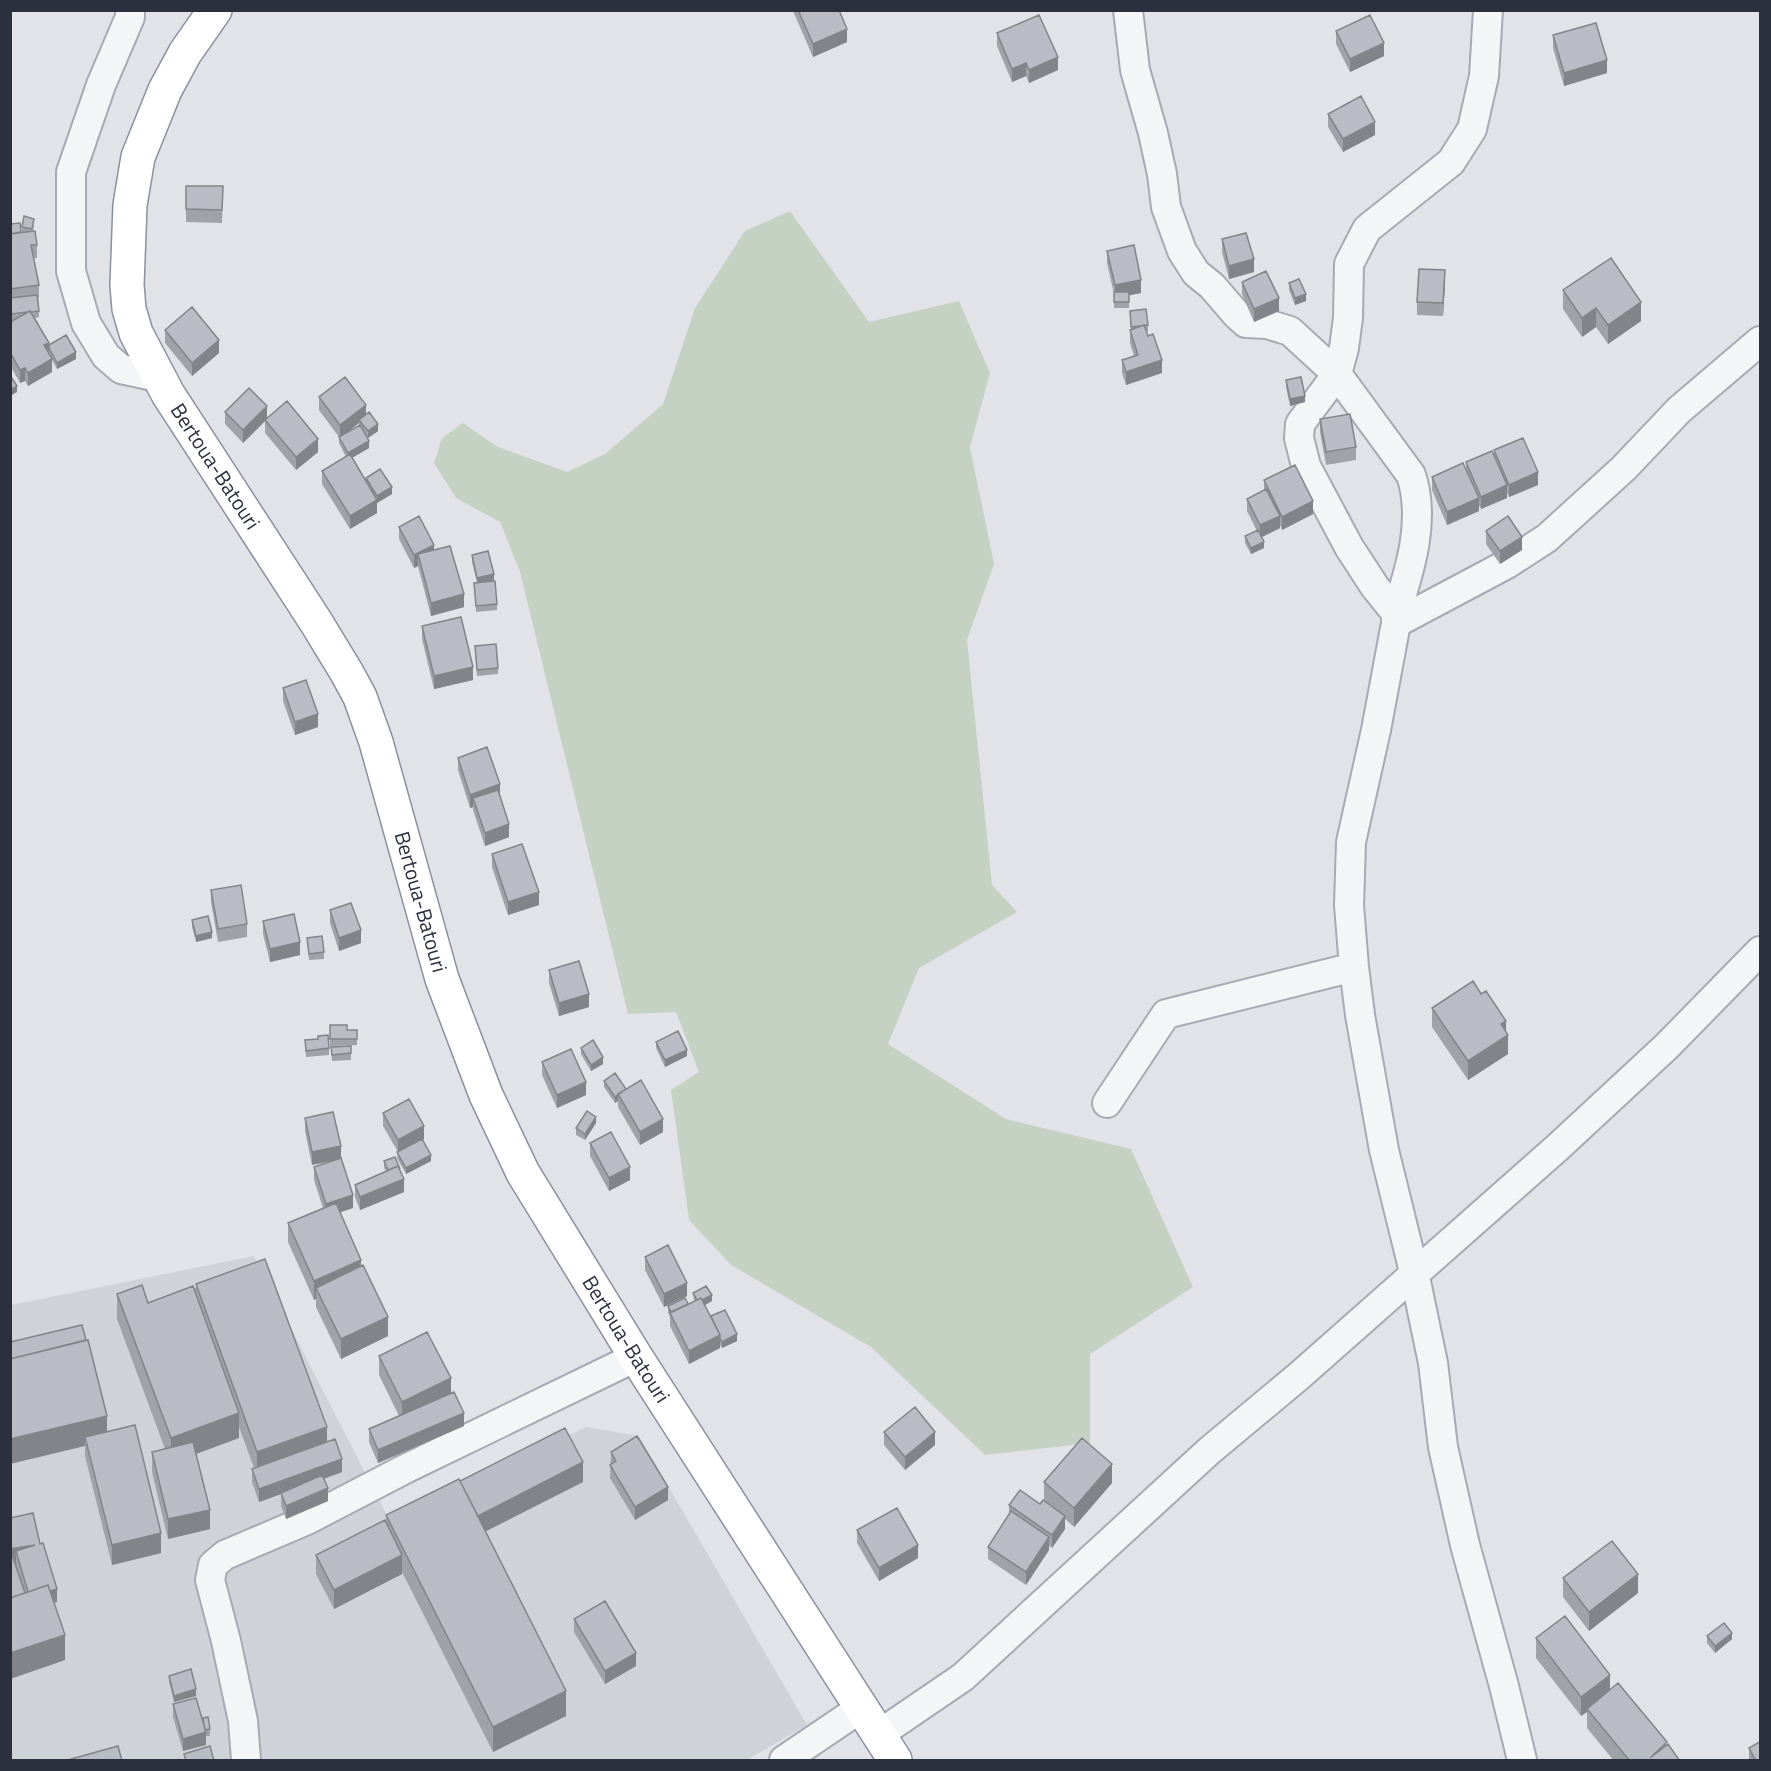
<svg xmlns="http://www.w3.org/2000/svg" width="1771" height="1771" font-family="'Titillium Web',sans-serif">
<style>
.built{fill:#d0d2da}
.green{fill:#c5d2c3}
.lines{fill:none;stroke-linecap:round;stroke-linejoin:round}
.minor-casing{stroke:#a7aab3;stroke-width:32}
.highway-casing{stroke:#8a909e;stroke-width:36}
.minor{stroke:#f4f5f7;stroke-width:28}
.highway{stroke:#fff;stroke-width:33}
.wall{fill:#9fa2a9;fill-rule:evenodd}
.shaded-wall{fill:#82848a}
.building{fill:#b9bcc5;stroke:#82848a;stroke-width:1.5}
.labels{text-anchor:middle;stroke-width:4.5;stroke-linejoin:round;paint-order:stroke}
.street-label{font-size:21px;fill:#2b303f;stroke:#f1f3f6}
</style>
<rect width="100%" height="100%" fill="#e1e3e9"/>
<path class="built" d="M254,1256L392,1525L586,1427L639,1436L807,1725L747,1760H11V1305Z"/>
<path class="green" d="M790,211L869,322L959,301L990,373L970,447L994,564L967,640L992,885L1017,912L919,968L888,1044L1006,1119L1131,1149L1193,1287L1090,1354V1443L985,1455L871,1347L731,1265L689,1220L671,1090L699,1072L676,1012L628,1014L520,572L500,522L456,498L434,463L442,438L463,423L496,446L567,472L605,454L663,404L695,308L745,231Z"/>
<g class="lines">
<g class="minor-casing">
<path id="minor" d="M130,10V17L101,85L71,172V271L86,323L106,356L121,369L158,377
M1128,10L1135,70L1153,133L1162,174L1166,207L1182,251L1196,273L1212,286L1237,315L1246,323L1267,324L1290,331L1337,374L1411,475C1426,520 1410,570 1396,613
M1488,10L1484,76L1472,129L1451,162L1367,229L1349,264L1348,318L1344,348L1337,374L1300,424L1299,438L1306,466L1349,547L1375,587L1396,613V623L1376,730L1351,842L1349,905L1354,967L1360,1015L1384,1150L1414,1272L1433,1363L1443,1447L1465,1545L1504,1686L1522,1760
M1396,623L1507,564L1547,538L1624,468L1679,410L1760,341
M1107,1103L1166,1014L1354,967
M878,1735L963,1677L1209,1451L1299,1376L1557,1148L1667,1046L1760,951
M246,1760L243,1721L226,1641L210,1580L213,1565L225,1555L307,1520L405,1469L636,1357
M784,1760L861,1708"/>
</g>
<g class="highway-casing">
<g id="highway">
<path id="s1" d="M215,10L185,53L165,90L138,157L130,205L127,285L129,309L136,333L168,394L316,622L347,673L360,697L376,742L442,979L486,1095L523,1173L636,1357L895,1760"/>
</g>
</g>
<use href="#minor" class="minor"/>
<use href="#highway" class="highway"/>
</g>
<path class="wall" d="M839,10L847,42L813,57L793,11Z
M1336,31L1384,56L1350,72L1336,44Z
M997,33L1058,70L1029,83L1026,76L1012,82L997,46Z
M1553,35L1607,73L1564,86L1553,48Z
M1328,114L1375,135L1343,152L1328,127Z
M186,186H223L222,223L186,222Z
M10,224L21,232H22V227L34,225L33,231L37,245V258H34L39,285V298H38L39,311V317L35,318L49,345L76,359L57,369L52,360V372L28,386L25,381L20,383L10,365V322L13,321H11L10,315Z
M1222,239L1254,272L1229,279L1222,252Z
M1107,251L1141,293L1129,295V308H1114V294L1107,263Z
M1242,282L1279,311L1254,322L1242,294Z
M1289,283L1306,301L1295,305L1289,290Z
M1445,283L1443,316L1417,315V302Z
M1563,290L1641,321L1608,344L1596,327L1582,337L1563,309Z
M1130,311L1148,325V331L1146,332L1162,373L1126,385L1122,373V360L1134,356L1130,343V330H1131Z
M165,330L219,353L192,376L165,343Z
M1286,380L1305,402L1290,406L1286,387Z
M319,397L366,414L378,431L368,438L369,448L352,458L366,482V478L392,494L377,503V502V513L350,529L322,484V471L346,457L339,443V437L319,410ZM359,423V426L346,433Z
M225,412L267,418L318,452L296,470L265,433V421L243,443L225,424Z
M1320,419L1356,447V460L1326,465L1320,432Z
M1494,450L1538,485L1509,497L1507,493V498L1481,509L1479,505V511L1447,525L1432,490V477L1466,470V462L1494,455Z
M1264,480L1313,514L1282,530L1280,525V528L1262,537L1264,548L1251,554L1245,543V536L1257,531L1247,511V499L1264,490Z
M399,527L434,550L464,607L431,616L418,566L414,568L399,539Z
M1486,531L1522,550L1500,564L1486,544Z
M472,555L494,580L497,604V610L476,612L474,583L477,582L472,562Z
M422,626L473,680L434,689L422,639Z
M475,646L498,668V674L477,676Z
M283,688L318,727L295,735L283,701Z
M458,758L500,797L509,837L485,846L473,810V807L470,808L458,770Z
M492,854L539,905L508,915L492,867Z
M211,890L247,924V937L218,942L211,902Z
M330,910L361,943L339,951L330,923Z
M192,920L212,938L196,942L192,927Z
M263,921L300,955L270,962L263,934Z
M307,938L324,952V959L309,960Z
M549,970L589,1007L559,1016L549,983Z
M1432,1008L1506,1032L1508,1054L1468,1080L1432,1027Z
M330,1025L347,1030H357V1045L330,1046Z
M305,1040L329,1048V1055L306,1057Z
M656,1042L687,1056L665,1067L656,1048Z
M331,1047L351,1053V1060L332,1061Z
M581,1048L603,1064L591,1071L581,1054Z
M542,1062L586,1095L557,1108L542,1075Z
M604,1081L626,1089L663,1132L640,1145L618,1107V1101L615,1103L604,1087Z
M383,1113L424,1139H423L431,1161L406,1174L397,1158L398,1152L383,1126Z
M305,1118L341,1158L353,1208L340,1212L388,1336L341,1359L316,1307V1299L314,1300L288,1242V1223L323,1208L314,1180V1167L331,1161L312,1165L305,1131Z
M596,1123L585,1140L576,1135V1128Z
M590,1143L630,1180L609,1191L590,1156Z
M384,1161L404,1192L360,1210L355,1197V1185L386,1171L384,1168Z
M645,1257L687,1296L664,1307L645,1270Z
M196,1284L327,1442L342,1472L324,1479L328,1501L286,1519L281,1506V1494L259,1502L252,1482V1469L254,1468L239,1427V1438L196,1454L210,1529L168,1539L152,1472V1452L165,1449L117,1319V1294L148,1303L196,1288Z
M693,1293L712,1301L705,1305L711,1316L737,1341L722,1348L720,1345V1348L689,1364L670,1326V1317L668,1312V1306L688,1304L694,1301Z
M10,1342L107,1432L161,1553L112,1565L85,1456V1446Z
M379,1356L451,1394L464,1426L378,1463L369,1442V1429L399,1416L379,1375Z
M884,1432L935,1445L905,1470L884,1445Z
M611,1452L668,1500L635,1520L610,1478Z
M460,1482H583L485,1532L566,1716L493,1752L402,1572V1574L334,1609L316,1574V1555L386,1524V1515Z
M1044,1482L1112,1483L1074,1527L1065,1519V1529L1052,1548L1049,1546V1550L1026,1585L988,1559V1547L1009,1514V1505L1040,1504L1044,1501Z
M10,1518L40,1544L57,1602H54L65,1660L10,1679Z
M857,1530L918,1558L879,1581L857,1543Z
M1563,1578L1638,1593L1589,1631L1563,1597Z
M574,1619L636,1666L605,1684L574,1632Z
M1707,1636L1732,1639L1715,1653L1707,1643Z
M1536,1638L1610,1690L1667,1745L1680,1761H1614L1587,1728V1712L1581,1716L1536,1658Z
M169,1676L196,1696L174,1702L169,1682Z
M173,1704L203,1721L210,1729V1736H206V1745L183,1751L173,1717Z
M1749,1748L1761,1761H1749Z"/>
<path class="shaded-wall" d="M847,29V42L813,57V44Z
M1384,43V56L1350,72V59Z
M1058,57V70L1029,83V70Z
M1607,60V73L1564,86V73Z
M1026,63V76L1012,82V69Z
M1375,122V135L1343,152V139Z
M1254,259V272L1229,279V266Z
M1445,270V283L1443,316V303Z
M1141,280V293L1115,298V285Z
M1306,294V301L1295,305V298Z
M1279,298V311L1254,322V309Z
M1641,302V321L1608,344V325Z
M1596,308V327L1582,337V318Z
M219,340V353L192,376V363Z
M49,343V355L44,345Z
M76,352V359L57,369V363Z
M52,359V372L28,386V373Z
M1162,360V373L1126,385V372Z
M25,368V381L20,383V370Z
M17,386V392L10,396V390Z
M1305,396V402L1290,406V399Z
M366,405V418L359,420V423L340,438V425Z
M267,406V419L243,443V430Z
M378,424V431L368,438V431Z
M318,439V452L296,470V457Z
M369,441V448L348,460V453Z
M1538,472V485L1509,497V485Z
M1507,485V498L1481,509V497Z
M392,487V494L377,503V496Z
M1479,498V511L1447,525V512Z
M377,500V513L350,529V516Z
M1313,501V514L1282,530V517Z
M1280,516V528L1260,538V525Z
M1522,537V550L1500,564V551Z
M1264,542V548L1251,554V548Z
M434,545V558L418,554V566L414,568V555Z
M494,574V580L477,584V578Z
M464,594V607L431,616V603Z
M473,667V680L434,689V676Z
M318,714V727L295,735V722Z
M500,784V797L473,798V807L470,808V795Z
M509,824V837L485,846V833Z
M539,892V905L508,915V902Z
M361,930V943L339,951V938Z
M212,932V938L196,942V936Z
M300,942V955L270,962V949Z
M589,994V1007L559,1016V1003Z
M1506,1021V1036L1508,1035V1054L1468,1080V1061L1501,1024Z
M687,1050V1056L665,1067V1060Z
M603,1057V1064L591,1071V1065Z
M586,1082V1095L557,1108V1095Z
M618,1095V1101L615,1103V1097Z
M596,1117V1123L585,1140V1134Z
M663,1119V1132L640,1145V1132Z
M424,1126V1139L398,1153V1140Z
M341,1146V1159L312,1165V1152Z
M431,1155V1161L406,1174V1168Z
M630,1167V1180L609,1191V1178Z
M404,1179V1192L360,1210V1197Z
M353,1195V1208L326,1217V1204Z
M361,1260V1279L316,1288V1299L314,1300V1281Z
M687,1283V1296L664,1307V1294Z
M712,1295V1301L698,1309V1303Z
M388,1317V1336L341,1359V1339Z
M737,1334V1341L722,1348V1342Z
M720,1335V1348L689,1364V1351Z
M451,1378V1397L402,1422V1402Z
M239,1413V1438L171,1463V1438Z
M464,1413V1426L378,1463V1450Z
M107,1416V1441L85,1437V1446L10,1464V1439Z
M327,1427V1452L257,1477V1452Z
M935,1432V1445L905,1470V1457Z
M342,1459V1472L259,1502V1489Z
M583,1462V1482L478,1535V1516Z
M1112,1464V1483L1074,1527V1508Z
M668,1487V1500L635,1520V1507Z
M328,1488V1501L286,1519V1506Z
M210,1510V1529L168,1539V1519Z
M1065,1516V1529L1052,1548V1535Z
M161,1533V1553L112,1565V1545Z
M1049,1537V1550L1026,1585V1572Z
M35,1545L16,1551V1562L10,1563V1550Z
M918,1545V1558L879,1581V1568Z
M402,1555V1574L334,1609V1590Z
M1638,1574V1593L1589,1631V1612Z
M57,1589V1602L29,1610V1597Z
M1732,1633V1639L1715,1653V1646Z
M65,1635V1660L10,1679V1653Z
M636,1653V1666L605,1684V1671Z
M1610,1675V1694L1587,1709V1712L1581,1716V1697Z
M196,1689V1696L174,1702V1696Z
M566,1691V1716L493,1752V1727Z
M206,1732V1745L183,1751V1739Z"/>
<path class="building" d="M798,10H839L847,29L813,44Z
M1039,15L1058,57L1029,70L1026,63L1012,69L997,33Z
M1370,15L1384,43L1350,59L1336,31Z
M1596,23L1607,60L1564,73L1553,35Z
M1361,96L1375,122L1343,139L1328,114Z
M186,186H223L222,210L186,209Z
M24,216L34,219L32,229L22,227Z
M20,223L21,232L10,234V224Z
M35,231L37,245H31L39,285L10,289V234Z
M1246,233L1254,259L1229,266L1222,239Z
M1134,245L1141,280L1115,285L1107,251Z
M1611,258L1641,302L1608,325L1596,308L1582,318L1563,290Z
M1419,269L1445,270L1443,303L1417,302Z
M1266,271L1279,298L1254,309L1242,282Z
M1299,279L1306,294L1295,298L1289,283Z
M1114,292H1129V302H1114Z
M37,295L39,311L31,312L30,311L27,312L11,314L10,298Z
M192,307L219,340L192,363L165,330Z
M1146,309L1148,325L1131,327L1130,311Z
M30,311L49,343L44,345L52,359L28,373L25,368L20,370L10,352V322Z
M1144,325L1148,336L1153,334L1162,360L1126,372L1122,360L1138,355L1130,330Z
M66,335L76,352L57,363L49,348V345Z
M10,375L17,386L10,390Z
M345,377L366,405L340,425L319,397Z
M1301,377L1305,396L1290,399L1286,380Z
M249,388L267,406L243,430L225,412Z
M287,401L318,439L296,457L265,420Z
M369,412L378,424L368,431L359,420Z
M1350,414L1356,447L1326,452L1320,419Z
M360,425L369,441L348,453L339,437Z
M1523,438L1538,472L1509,485L1494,450Z
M1492,451L1507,485L1481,497L1466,462Z
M350,454L377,500L350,516L322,471Z
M1463,463L1479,498L1447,512L1432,477Z
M1295,465L1313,501L1282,517L1264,480Z
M380,469L392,487L377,496L366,478Z
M1266,489L1280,516L1260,525L1247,499Z
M419,516L434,545L414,555L399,527Z
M1508,516L1522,537L1500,551L1486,531Z
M1258,530L1264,542L1251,548L1245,536Z
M450,546L464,594L431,603L418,554Z
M488,551L494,574L477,578L472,555Z
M495,581L497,604L476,606L474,583Z
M461,617L473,667L434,676L422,626Z
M496,644L498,668L477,670L475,646Z
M306,680L318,714L295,722L283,688Z
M487,747L500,784L470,795L458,758Z
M498,790L509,824L485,833L473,798Z
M522,844L539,892L508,902L492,854Z
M241,885L247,924L218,929L211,890Z
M351,903L361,930L339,938L330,910Z
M294,914L300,942L270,949L263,921Z
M208,916L212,932L196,936L192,920Z
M322,936L324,952L309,954L307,938Z
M579,961L589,994L559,1003L549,970Z
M1473,981L1481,994L1486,991L1506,1021L1501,1024L1508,1035L1468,1061L1432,1008Z
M330,1025H347V1030H357V1039H330Z
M678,1031L687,1050L665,1060L656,1042Z
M328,1035L329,1048L306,1051L305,1040L318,1039V1036Z
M593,1040L603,1057L591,1065L581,1048Z
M351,1046V1053L332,1055L331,1047Z
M571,1049L586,1082L557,1095L542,1062Z
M615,1073L626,1089L615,1097L604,1081Z
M641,1080L663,1119L640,1132L618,1094Z
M409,1099L424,1126L398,1140L383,1113Z
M587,1111L596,1117L585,1134L576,1128Z
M333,1112L341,1146L312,1152L305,1118Z
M611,1132L630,1167L609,1178L590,1143Z
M422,1139L431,1155L406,1168L397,1152Z
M395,1157L400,1169L398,1166L388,1170L384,1161Z
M341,1158L353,1195L326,1204L314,1167Z
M398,1166L404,1179L360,1197L355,1185Z
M336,1203L361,1260L314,1281L288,1223Z
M668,1245L687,1283L664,1294L645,1257Z
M265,1259L327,1427L257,1452L196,1284Z
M363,1265L388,1317L341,1339L316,1288Z
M142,1285L148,1303L193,1286L239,1413L171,1438L117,1294Z
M706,1286L712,1295L702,1300L701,1298L697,1300L693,1293Z
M685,1298L688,1304L671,1312L668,1306Z
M701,1298L720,1335L689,1351L670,1313Z
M725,1310L737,1334L722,1342L720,1338V1335L711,1316Z
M82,1325L86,1340L10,1359V1342Z
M427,1332L451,1378L402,1402L379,1356Z
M88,1340L107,1416L10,1439V1359Z
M454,1392L464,1413L378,1450L369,1429Z
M915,1407L935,1432L905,1457L884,1432Z
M135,1425L161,1533L112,1545L85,1437Z
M565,1428L583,1462L478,1516L460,1481Z
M637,1436L668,1487L635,1507L610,1465L616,1461L611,1452Z
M1082,1438L1112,1464L1074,1508L1044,1482Z
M335,1439L342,1459L259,1489L252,1469Z
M193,1442L210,1510L168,1519L152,1452Z
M322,1475L328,1488L286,1506L281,1493Z
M459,1479L566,1691L493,1727L386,1515Z
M1020,1490L1040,1504L1043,1500L1065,1516L1052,1535L1009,1505Z
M897,1508L918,1545L879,1568L857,1530Z
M1011,1511L1049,1537L1026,1572L988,1547Z
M33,1513L40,1544L43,1543L57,1589L50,1591L48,1585L28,1592L16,1551L35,1545L10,1549V1518Z
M385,1520L402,1555L334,1590L316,1555Z
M1612,1541L1638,1574L1589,1612L1563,1578Z
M10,1549L25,1593L10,1598Z
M48,1585L65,1635L10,1653V1598Z
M605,1601L636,1653L605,1671L574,1619Z
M1565,1616L1610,1675L1581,1697L1536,1638Z
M1724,1623L1732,1633L1715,1646L1707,1636Z
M191,1669L196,1689L174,1696L169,1676Z
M1618,1683L1667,1742L1650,1758L1668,1744L1680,1761H1630L1587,1709Z
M196,1698L206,1732L183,1739L173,1704Z
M208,1717L210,1729L205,1730L203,1718Z
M1761,1741V1761H1756L1749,1748Z
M118,1746L122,1761H64Z
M210,1746L214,1761H186L184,1754Z"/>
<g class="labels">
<g class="street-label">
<text dy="7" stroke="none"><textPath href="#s1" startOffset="500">Bertoua-Batouri</textPath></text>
<text dy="7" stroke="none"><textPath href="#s1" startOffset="986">Bertoua-Batouri</textPath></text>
<text dy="7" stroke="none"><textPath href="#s1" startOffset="1472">Bertoua-Batouri</textPath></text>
</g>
</g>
<rect width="1771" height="1771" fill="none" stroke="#2b303f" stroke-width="24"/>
</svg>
